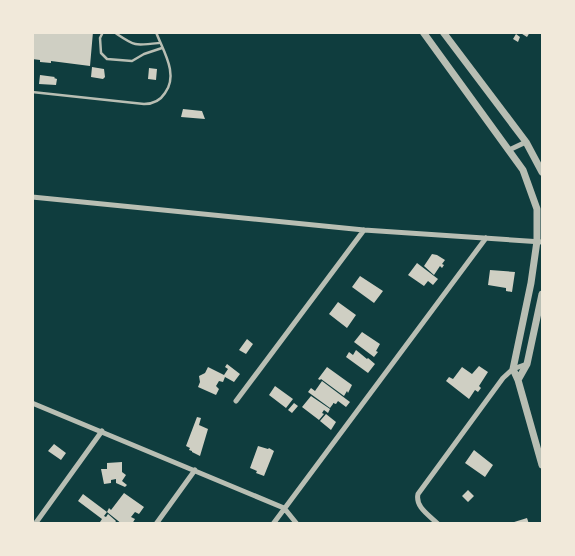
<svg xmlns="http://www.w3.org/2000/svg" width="575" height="556" font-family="Georgia,serif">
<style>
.building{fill:#cfcfc3}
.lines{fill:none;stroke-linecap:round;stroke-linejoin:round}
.service{stroke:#b8beb3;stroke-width:2.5}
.minor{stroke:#b8beb3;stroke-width:5}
.tertiary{stroke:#b8beb3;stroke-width:7}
</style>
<rect width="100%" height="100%" fill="#0f3d3e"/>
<path class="building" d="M32,32H93L90,66L51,61V63L40,62V60L32,59Z
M519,32H530L527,37Z
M516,34L520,37L518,42L513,39Z
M92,67L104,69L105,77L103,79L91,77Z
M149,68L157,69L156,80L148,79Z
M40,75L55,77L54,78L57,79L56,85L39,84Z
M183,109L202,111L205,119L181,117Z
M432,254L437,255L445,260L442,264L444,265L442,268L440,266L434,275L424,266Z
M417,263L438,279L433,285L428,281L424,286L408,275Z
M490,270L515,272L512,292L506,291V288L488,285Z
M360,276L383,291L374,303L352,287Z
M338,302L356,315L347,328L329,314Z
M362,332L380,344L376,351L378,352L374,357L354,342Z
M247,339L253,344L246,354L239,350Z
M356,350L367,359L368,358L375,364L368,373L346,357L349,352L353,355Z
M227,364L240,374L234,382L225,377L223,382L219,381L216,386L219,389L216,395L198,387L200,382L199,376L205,373L208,367L224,375L228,369L225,367Z
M479,366L488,372L479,386L481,388L478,392L475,390L469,399L446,381L449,377L453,379L462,367L472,374Z
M327,367L352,385L348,393L347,391L344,396L321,379L320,380L318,379Z
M322,381L350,402L346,407L338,401L336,404L333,403V404L330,408L308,392L311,388L315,391Z
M275,386L293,399L286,408L269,395Z
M311,396L330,409L328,413L324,410L322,413L324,414L319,420L302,407Z
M294,403L298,406L292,413L288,410Z
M326,414L336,422L331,430L320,421Z
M197,417L201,418L199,425L208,429L200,456L192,452V451L189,450L190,448L186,446Z
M54,444L66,453L61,460L48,451Z
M258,446L268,449L269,448L274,451L264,476L256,473L257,471L250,468Z
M474,450L493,465L485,477L465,463Z
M122,462V472L126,475L122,481L127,485L125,487L116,483V479L111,480V483L104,484L101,469H107V463Z
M468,490L474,496L468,502L462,496Z
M124,493L144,507L139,514L135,512L131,517L135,519L132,524H122L107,512L109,508L111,510Z
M83,494L107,512L104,516L106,517L108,514L116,521L114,524L100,522L102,519L78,501Z
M527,518L529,524H511V523Z"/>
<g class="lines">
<path class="service" d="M103,32L100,38L101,53L107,59L132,61L144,54L162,48
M114,32C135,46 133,46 159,43
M32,92L144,104C153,104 160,101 165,93C179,74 163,51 156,32"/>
<path class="minor" d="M509,150L526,142
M32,197L364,230L542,242
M236,401L364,230
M32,403L284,508L297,524
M35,524L102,431
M156,524L195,470
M273,524L486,238
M438,524C429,515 415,507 418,494L503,378L513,369L527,364"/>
<path class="tertiary" d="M423,32L523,170L537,209V241L531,283L513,369L518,380L542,465
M443,32L526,142L542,172
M518,380L527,364L542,294"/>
</g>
<rect width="575" height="556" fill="none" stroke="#f1e9da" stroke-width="68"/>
</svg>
